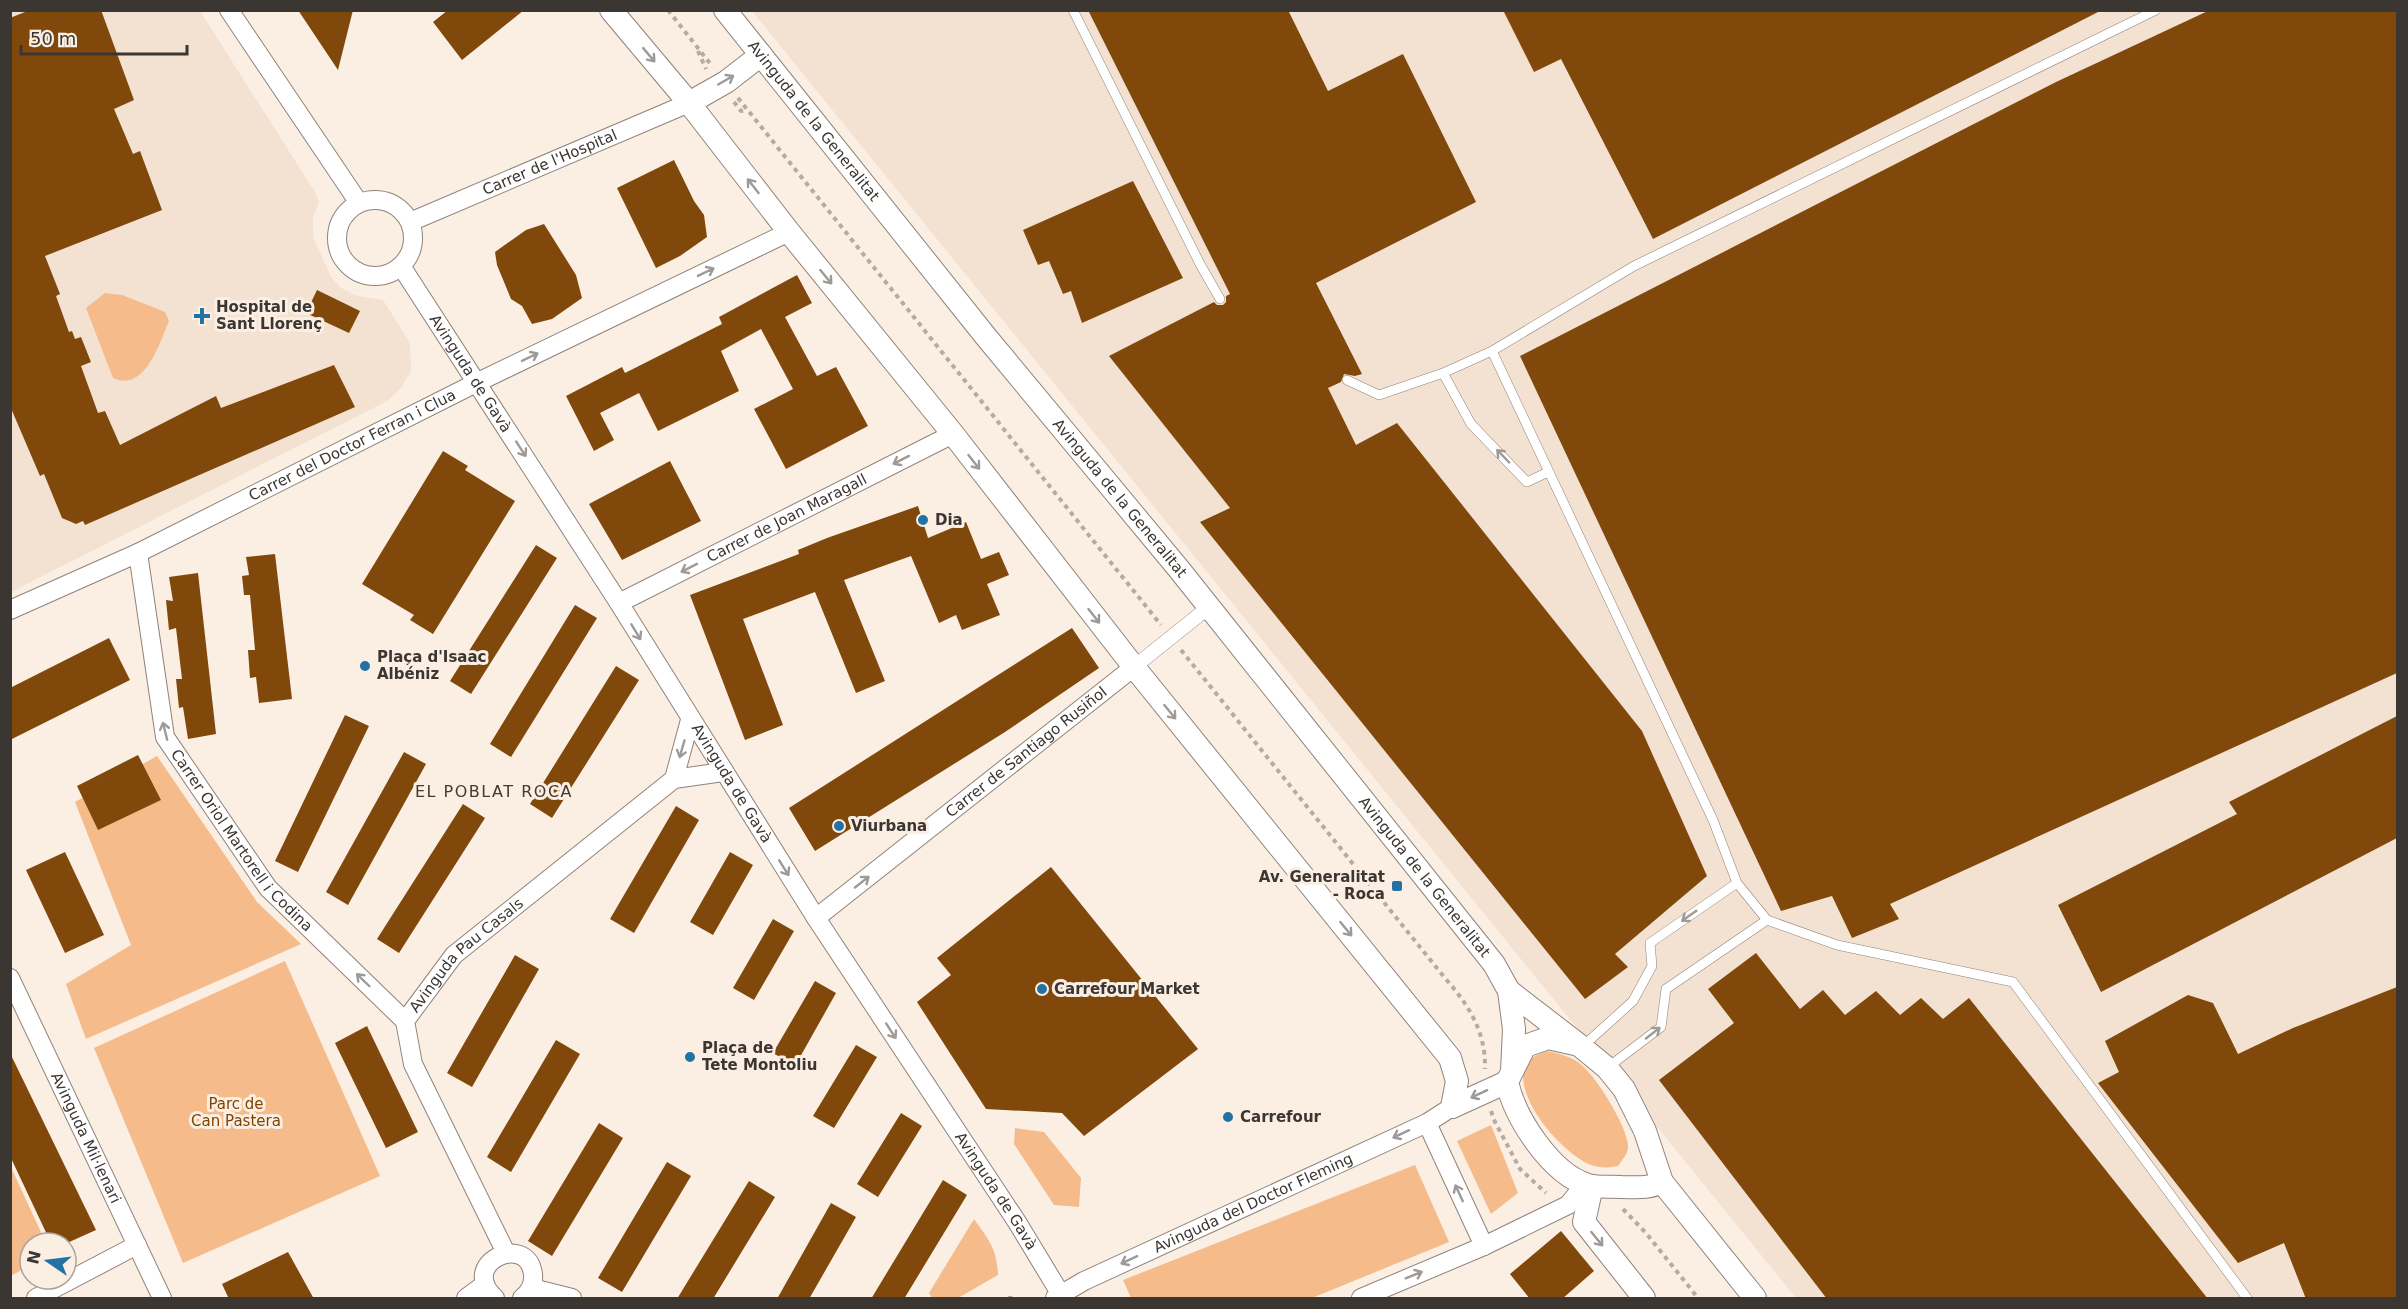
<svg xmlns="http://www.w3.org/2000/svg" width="2408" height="1309" font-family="'DejaVu Sans',sans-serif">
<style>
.built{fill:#f3e1d1}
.green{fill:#f5bb8b}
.building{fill:#80480b}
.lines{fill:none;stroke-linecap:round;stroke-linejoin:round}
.service-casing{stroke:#8f837a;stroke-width:10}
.pedestrian-casing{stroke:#8f837a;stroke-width:15}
.minor-casing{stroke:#8f837a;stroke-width:20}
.tertiary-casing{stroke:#8f837a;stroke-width:24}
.path{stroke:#b5aba2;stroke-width:4;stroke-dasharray:4.5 4.5;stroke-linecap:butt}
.service{stroke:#fff;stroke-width:9}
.pedestrian{stroke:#fff;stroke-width:14}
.minor{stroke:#fff;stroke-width:18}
.tertiary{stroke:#fff;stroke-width:22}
.oneway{stroke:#9d9a98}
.poi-dot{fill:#2273a4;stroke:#fbeee3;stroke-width:2}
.labels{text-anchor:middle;stroke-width:6;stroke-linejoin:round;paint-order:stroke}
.street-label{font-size:15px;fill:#3b3632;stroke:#fbeee3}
.poi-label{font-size:15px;font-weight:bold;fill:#3b3632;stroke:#fbeee3;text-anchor:start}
.park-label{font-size:15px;fill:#7f4500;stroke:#fbeee3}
.neighbourhood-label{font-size:16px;letter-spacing:1.5px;fill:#433931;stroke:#fbeee3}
</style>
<rect width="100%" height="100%" fill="#fbeee3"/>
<path class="built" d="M11,11H200L315,192L319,202L313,217V237L331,277L341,288L357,296L383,300L410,343L411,371L401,388L387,401L11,592Z
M752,11H2397V1298H1796Z"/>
<path class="green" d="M105,293L122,295L165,312L169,321C160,342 145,393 113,378L86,308Z
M157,756L257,902L301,944L86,1039L66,984L131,945L75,802Z
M285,961L380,1176L183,1263L94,1048Z
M1547,1051C1557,1053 1569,1056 1578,1062C1595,1074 1626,1124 1628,1145C1629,1153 1622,1160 1618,1166C1608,1168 1600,1168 1591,1165C1563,1154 1513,1098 1525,1066C1529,1057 1539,1054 1547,1051Z
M1491,1125L1518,1193L1491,1214L1457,1141Z
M1015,1128L1044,1132L1081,1178L1079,1207L1054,1205L1014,1144Z
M10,1165L46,1243H30V1265L11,1276Z
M1415,1165L1449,1242L1312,1298H1131L1123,1280Z
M974,1219C989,1240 997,1249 998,1275L958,1298H932L929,1293Z"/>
<path class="building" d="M30,10H101L134,100L114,109L133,154L140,151L162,210L45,256L60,294L56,296L69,332L72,331L75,339L81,337L91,362L81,366L98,413L105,411L120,445L216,396L221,408L334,365L355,407L85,525L83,521L76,524L62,518L44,474L40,476L10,406V18Z
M298,10H353L338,70Z
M448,10H524L462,60L433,22Z
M1088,10H1288L1328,91L1403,54L1476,202L1316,283L1362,374L1355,376L1344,374L1341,382L1328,388L1356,445L1397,423L1642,731L1707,876L1615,954L1628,967L1585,999L1200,522L1230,508L1109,356L1214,302L1217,305H1223L1226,302V296L1230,294Z
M1503,10H2102L1653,239L1561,59L1534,72Z
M2210,10H2397V673L1890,904L1899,919L1852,938L1832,896L1781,911L1520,356L2056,82Z
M674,160L694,201L704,215L707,237L680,256L656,268L617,188Z
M1133,181L1183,278L1082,323L1071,291L1063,294L1049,261L1038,265L1023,230Z
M544,224L576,275L582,298L552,319L532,324L522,306L511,299L497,265L495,252L526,230Z
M797,275L812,303L785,317L817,376L836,367L868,426L786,469L754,409L793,389L761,329L721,351L739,391L658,431L639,393L600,413L614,440L594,451L566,396L622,367L625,373L722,324L719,317Z
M317,290L360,311L349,333L306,313Z
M443,451L468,466L465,470L515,501L433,634L410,620L414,615L362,584Z
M670,461L701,521L622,560L589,504Z
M918,506L928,538L966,522L981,559L999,552L1009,575L987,584L1000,615L962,630L956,615L939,623L911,556L844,580L885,681L856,693L815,592L743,619L783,725L745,740L690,595L799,554L798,550L827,538Z
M536,545L557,558L471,694L450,681Z
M275,554L292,699L259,703L256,677L250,678L248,650H255L250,595H244L242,576L249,575L246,557Z
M198,573L216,734L188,739L183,707L179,708L176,679H182L176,628L169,630L166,600L173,601L169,577Z
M575,605L597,618L511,757L490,744Z
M1072,628L1099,668L1005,732L815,851L789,808Z
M109,638L130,680L10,740V688Z
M616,666L639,680L552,818L530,804Z
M345,715L369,726L298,872L275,861Z
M2397,716V838L2101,992L2058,905L2237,814L2229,802Z
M404,752L426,764L348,905L326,892Z
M138,755L161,800L98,830L77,786Z
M463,804L485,818L399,953L377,939Z
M676,806L699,820L634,933L610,919Z
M65,852L104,935L65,953L26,870Z
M730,852L753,865L713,935L690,922Z
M1051,867L1198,1049L1084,1136L1062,1113L986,1109L917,1002L951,975L937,958Z
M773,919L794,931L754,1000L733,988Z
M1756,953L1800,1009L1823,990L1845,1015L1876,991L1900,1015L1921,998L1943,1019L1969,998L2208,1299H1827L1659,1080L1734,1023L1708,989Z
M515,955L539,969L472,1087L447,1073Z
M815,981L836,993L795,1066L773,1053Z
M2397,987V1299H2306L2284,1243L2238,1263L2098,1083L2119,1072L2105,1041L2188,995L2213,1003L2238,1054L2293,1028Z
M367,1026L418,1132L386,1148L335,1043Z
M556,1040L580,1054L511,1172L487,1157Z
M856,1045L877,1057L834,1128L813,1116Z
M10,1053L96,1230L67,1243H51L10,1156Z
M901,1113L922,1126L878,1197L857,1184Z
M599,1123L623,1138L552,1256L528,1241Z
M667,1162L691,1176L622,1292L598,1278Z
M943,1180L967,1195L904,1299H871Z
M749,1181L775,1197L713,1299H677Z
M831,1203L856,1217L809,1299H777Z
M1561,1231L1594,1271L1562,1299H1530L1510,1274Z
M288,1252L314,1299H229L222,1284Z"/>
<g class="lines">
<g class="service-casing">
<path id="service" d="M1073,10L1200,264L1220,299
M1492,351L1713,820L1737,883L1767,920L1837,945L2013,982L2247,1298
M1443,373L1471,424L1527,482L1548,472
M1347,380L1379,395L1443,373L1492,351L1634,266L2156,10
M1582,1047L1633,1001L1652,966L1650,943L1737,883
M1607,1068L1661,1027L1666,989L1767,920"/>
</g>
<g class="pedestrian-casing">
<path id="pedestrian" d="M1134,667L1209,607"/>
</g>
<g class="minor-casing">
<g id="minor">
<path d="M229,10L359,203"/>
<circle cx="375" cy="238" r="38"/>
<path id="s1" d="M410,222L689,103"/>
<path id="s2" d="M401,266L619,603L816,918L1017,1222L1063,1298"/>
<path id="s3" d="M138,553L165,737L268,888L405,1021"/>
<path id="s4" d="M619,603L953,434"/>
<path id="s5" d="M10,610L138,553L478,382L789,232"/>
<path d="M674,779L690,720"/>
<path id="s6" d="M816,918L1134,667"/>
<path id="s7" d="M10,978L162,1298"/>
<path d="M1427,1123L1484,1246"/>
<path id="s8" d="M506,1253L413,1064L405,1021L454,955L674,779L723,772"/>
<path d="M532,1288L572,1298"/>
<path d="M36,1298L137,1245"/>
<path d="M466,1298L485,1284"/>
<path d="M495,1298C457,1264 527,1231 533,1274C534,1284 530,1292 522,1298"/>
<path id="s9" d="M1055,1298L1084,1281L1427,1123L1452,1107"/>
<path d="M1361,1298L1484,1246L1568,1205L1585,1184"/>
</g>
</g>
<g class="tertiary-casing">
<g id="tertiary">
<path d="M611,10L689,103L789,232L953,434L1134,667L1450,1058L1457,1081L1452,1107"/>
<path id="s10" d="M725,10L987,338L1178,568L1494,964L1509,991L1514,1029L1512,1071"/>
<path d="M689,103L726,82L761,55"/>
<path d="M1509,991L1579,1045L1607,1068L1624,1089L1645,1131L1662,1182L1755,1298"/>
<path d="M1575,1044L1548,1038L1525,1046L1507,1082C1515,1118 1551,1174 1588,1185C1599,1188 1611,1186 1621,1187C1636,1187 1648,1189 1662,1182"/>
<path d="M1452,1107L1507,1082"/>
<path d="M1592,1186L1584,1222L1644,1298"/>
</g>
</g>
<path class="path" d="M668,10L712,66
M698,51L706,69
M738,98L1161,625
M734,102L741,111L747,110
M1181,650L1444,977C1468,1004 1486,1031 1485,1069
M1491,1111L1495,1122L1520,1169L1546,1193
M1623,1209L1646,1233L1698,1298
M1008,1298H1017"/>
<use href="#service" class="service"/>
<use href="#pedestrian" class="pedestrian"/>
<use href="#minor" class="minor"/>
<use href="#tertiary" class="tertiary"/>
</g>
<defs><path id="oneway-shaft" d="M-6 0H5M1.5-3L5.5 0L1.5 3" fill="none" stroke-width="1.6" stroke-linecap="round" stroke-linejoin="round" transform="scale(1.5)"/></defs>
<g class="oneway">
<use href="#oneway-shaft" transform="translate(649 55) rotate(50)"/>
<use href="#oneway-shaft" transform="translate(726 80) rotate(-30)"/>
<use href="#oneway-shaft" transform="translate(753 186) rotate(-128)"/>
<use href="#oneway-shaft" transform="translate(706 272) rotate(-26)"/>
<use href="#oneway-shaft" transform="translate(826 277) rotate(51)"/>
<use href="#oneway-shaft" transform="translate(530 357) rotate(-26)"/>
<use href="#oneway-shaft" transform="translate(521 449) rotate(57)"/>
<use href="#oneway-shaft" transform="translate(1503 456) rotate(-134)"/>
<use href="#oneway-shaft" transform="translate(901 460) rotate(153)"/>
<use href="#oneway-shaft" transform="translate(974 462) rotate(52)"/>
<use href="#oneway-shaft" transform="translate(689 568) rotate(153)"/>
<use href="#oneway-shaft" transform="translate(1094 616) rotate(52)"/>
<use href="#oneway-shaft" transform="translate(636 632) rotate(59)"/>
<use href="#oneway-shaft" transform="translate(1170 712) rotate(51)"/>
<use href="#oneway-shaft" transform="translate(165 731) rotate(-104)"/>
<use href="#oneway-shaft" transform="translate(682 749) rotate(106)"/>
<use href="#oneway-shaft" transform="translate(784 868) rotate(58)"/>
<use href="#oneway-shaft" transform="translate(862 882) rotate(-38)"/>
<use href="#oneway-shaft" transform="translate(1689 916) rotate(145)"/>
<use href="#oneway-shaft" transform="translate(1346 929) rotate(51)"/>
<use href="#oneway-shaft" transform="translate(363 980) rotate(-136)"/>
<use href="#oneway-shaft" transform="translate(891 1031) rotate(57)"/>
<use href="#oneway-shaft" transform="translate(1653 1033) rotate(-38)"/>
<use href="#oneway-shaft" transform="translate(1479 1094) rotate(155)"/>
<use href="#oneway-shaft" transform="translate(1401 1134) rotate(155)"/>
<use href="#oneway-shaft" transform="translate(1459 1193) rotate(-115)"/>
<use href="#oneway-shaft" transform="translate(1597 1239) rotate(51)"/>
<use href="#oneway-shaft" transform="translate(1129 1260) rotate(155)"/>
<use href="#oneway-shaft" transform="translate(1414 1275) rotate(-22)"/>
</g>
<g class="poi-dot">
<path d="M199 307h6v6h6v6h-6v6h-6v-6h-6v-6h6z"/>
<circle cx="923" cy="520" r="6"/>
<circle cx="365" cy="666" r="6"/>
<circle cx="839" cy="826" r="6"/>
<rect x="1391" y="880" width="12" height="12" rx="3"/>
<circle cx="1042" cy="989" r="6"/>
<circle cx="690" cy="1057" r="6"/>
<circle cx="1228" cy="1117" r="6"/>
</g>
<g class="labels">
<g class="street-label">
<text dy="5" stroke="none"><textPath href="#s10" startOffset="142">Avinguda de la Generalitat</textPath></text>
<text dy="5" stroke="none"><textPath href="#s1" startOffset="152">Carrer de l'Hospital</textPath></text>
<text dy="5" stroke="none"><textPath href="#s2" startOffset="128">Avinguda de Gavà</textPath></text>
<text dy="5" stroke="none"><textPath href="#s5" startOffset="380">Carrer del Doctor Ferran i Clua</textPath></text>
<text dy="5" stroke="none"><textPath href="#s10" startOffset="628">Avinguda de la Generalitat</textPath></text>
<text dy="5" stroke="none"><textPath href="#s4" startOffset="188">Carrer de Joan Maragall</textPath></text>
<text dy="5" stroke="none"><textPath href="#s6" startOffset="268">Carrer de Santiago Rusiñol</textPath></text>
<text dy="5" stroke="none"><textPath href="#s2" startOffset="614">Avinguda de Gavà</textPath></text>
<text dy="5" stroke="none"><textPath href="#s3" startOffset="315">Carrer Oriol Martorell i Codina</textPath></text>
<text dy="5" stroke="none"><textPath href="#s10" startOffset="1114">Avinguda de la Generalitat</textPath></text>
<text dy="5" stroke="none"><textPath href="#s8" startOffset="345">Avinguda Pau Casals</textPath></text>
<text dy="5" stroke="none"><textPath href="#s7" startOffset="177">Avinguda Mil·lenari</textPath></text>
<text dy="5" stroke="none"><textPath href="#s2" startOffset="1100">Avinguda de Gavà</textPath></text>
<text dy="5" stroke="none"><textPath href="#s9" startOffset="220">Avinguda del Doctor Fleming</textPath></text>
</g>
<g class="poi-label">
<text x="216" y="312">Hospital de<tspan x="216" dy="17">Sant Llorenç</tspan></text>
<text x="935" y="525">Dia</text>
<text x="377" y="662">Plaça d'Isaac<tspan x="377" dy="17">Albéniz</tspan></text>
<text x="851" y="831">Viurbana</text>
<text x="1385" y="882" text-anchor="end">Av. Generalitat<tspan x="1385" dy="17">- Roca</tspan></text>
<text x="1054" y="994">Carrefour Market</text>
<text x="702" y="1053">Plaça de<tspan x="702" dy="17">Tete Montoliu</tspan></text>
<text x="1240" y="1122">Carrefour</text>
</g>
<g class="park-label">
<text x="236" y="1109">Parc de<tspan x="236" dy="17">Can Pastera</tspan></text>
</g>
<g class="neighbourhood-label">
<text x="494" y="797">EL POBLAT ROCA</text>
</g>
</g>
<rect width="2408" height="1309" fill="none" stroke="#3b3632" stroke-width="24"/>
<g transform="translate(48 1261) rotate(284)"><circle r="28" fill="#fbeee3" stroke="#aea49c" stroke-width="1.5"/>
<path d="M0-4.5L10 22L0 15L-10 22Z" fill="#2273a4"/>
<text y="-9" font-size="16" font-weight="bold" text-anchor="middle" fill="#3b3632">N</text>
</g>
<path d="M21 45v9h166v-9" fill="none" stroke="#3b3632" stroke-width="3"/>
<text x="30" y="45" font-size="18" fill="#3b3632" stroke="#fbeee3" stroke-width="4.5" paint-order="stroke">50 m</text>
</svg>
